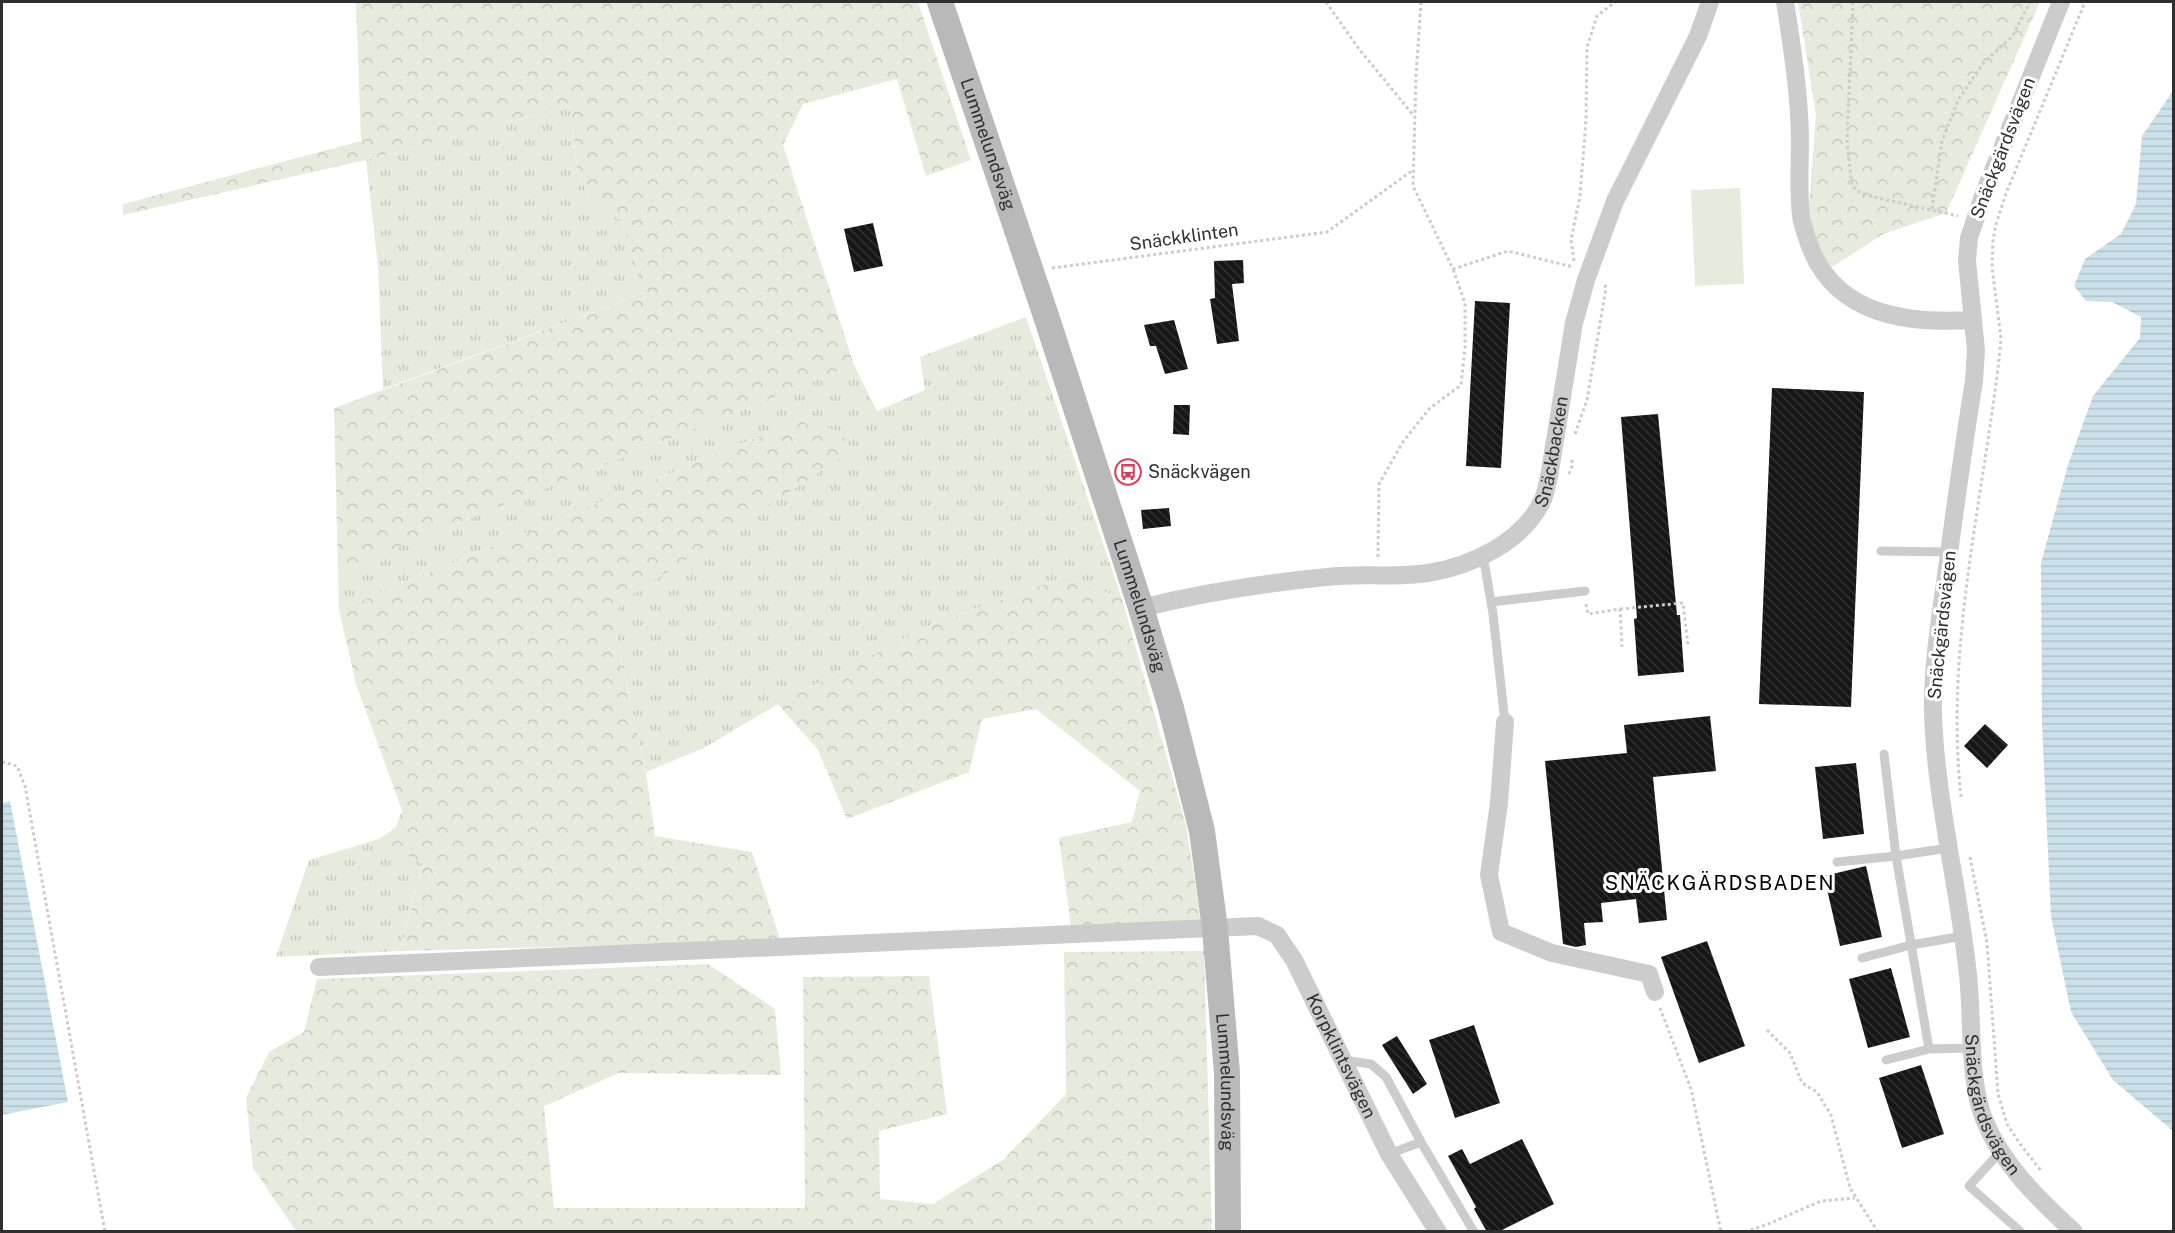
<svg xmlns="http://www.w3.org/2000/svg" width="2175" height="1233" font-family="'Public Sans',sans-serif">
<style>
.grass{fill:url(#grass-tufts)}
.forest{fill:url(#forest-crowns)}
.park{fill:#e6ebdd}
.water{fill:url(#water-rules)}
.building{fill:url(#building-back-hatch)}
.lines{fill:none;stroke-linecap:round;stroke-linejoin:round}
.path{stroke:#ccc;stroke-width:3;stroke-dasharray:3 3;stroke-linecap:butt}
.service{stroke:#ccc;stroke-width:9}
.minor{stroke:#ccc;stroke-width:18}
.secondary{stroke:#b9b9b9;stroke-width:26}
.labels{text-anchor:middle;stroke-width:6;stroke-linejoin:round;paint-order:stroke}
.street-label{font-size:18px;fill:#2f2f2f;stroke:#fff}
.poi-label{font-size:18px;fill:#2f2f2f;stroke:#fff;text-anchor:start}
.neighbourhood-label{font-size:20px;letter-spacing:1.5px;fill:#000;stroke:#fff}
</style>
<defs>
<pattern id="grass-tufts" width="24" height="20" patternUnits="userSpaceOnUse" patternTransform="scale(1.5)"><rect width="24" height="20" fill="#e6ebdd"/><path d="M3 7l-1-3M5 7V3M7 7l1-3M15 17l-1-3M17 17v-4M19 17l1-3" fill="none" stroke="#c6cabe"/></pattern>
<pattern id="forest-crowns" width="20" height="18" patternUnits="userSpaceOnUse" patternTransform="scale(1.5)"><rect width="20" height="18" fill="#e6ebdd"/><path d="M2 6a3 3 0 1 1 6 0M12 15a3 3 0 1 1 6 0" fill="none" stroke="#c6cabe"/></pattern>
<pattern id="water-rules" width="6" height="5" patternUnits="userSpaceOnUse" patternTransform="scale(1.5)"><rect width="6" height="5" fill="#cbe1e9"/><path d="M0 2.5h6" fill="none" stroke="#afc1c8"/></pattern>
<pattern id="building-back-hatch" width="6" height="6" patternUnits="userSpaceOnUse" patternTransform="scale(1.5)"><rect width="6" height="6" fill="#161616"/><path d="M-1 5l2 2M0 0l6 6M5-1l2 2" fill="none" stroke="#303030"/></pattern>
</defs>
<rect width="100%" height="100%" fill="#fff"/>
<path class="grass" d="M571,106L577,171L593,206L620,219L639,271L629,299L383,389L378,266L366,160Z
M1026,317L1122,599L1068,576L933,624L778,704L704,748L646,772L612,617L623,601L811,415L339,610L338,571L854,365L877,411L925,390L920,357Z
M379,839L423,863L400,951L276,957L309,860Z"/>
<path class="forest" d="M356,2H918L971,160L926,176L897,79L803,104L783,145L854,365L338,571L334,408L629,299L639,271L620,219L593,206L577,171L571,106L366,160L123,215V204L361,141Z
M1798,2H2040L1946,213L1883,234L1832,267L1816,249L1809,206L1816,115Z
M811,415L844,437L846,455L623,601L612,617L646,772L655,836L752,852L780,939L706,943L400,951L423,864L379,839L396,827L402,810L356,684L339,610Z
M1068,576L1122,599L1186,825L1202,929L1072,934L1059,838L1132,822L1140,791L1036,709L982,719L969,772L847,819L818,750L778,704L933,624Z
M1204,951L1212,1231H296L253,1168L246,1098L269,1052L304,1032L317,979L708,964L775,1009L781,1075L619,1073L544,1106L554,1208H805L803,977L929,976L947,1114L879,1131L880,1199L933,1204L1004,1159L1066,1094L1064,952Z"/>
<path class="park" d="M1740,188L1744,284L1695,286L1691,190Z"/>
<path class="water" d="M2173,91V1131L2113,1080L2071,1012L2051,916L2042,725L2041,563L2068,465L2093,396L2140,338L2141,317L2112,302L2086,301L2074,286L2085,259L2121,234L2136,204L2142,136Z
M10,801L68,1102L2,1115V803Z"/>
<path class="building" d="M873,223L883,266L854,272L844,229Z
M1243,260L1244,283L1232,284L1239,341L1217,344L1210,299L1215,298L1214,261Z
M1475,301L1510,303L1501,468L1466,466Z
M1174,320L1188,369L1165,374L1156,346H1150L1144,325Z
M1772,388L1864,392L1851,707L1759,704Z
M1174,405H1190L1189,435L1173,434Z
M1658,414L1677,615H1680L1684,672L1638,676L1634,619L1637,618L1621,417Z
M1169,508L1171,526L1143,529L1141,510Z
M1710,716L1716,771L1653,777L1667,920L1639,923L1636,899L1601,903L1603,922L1584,923L1586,945L1576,947L1563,944L1545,761L1627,753L1624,725Z
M1985,724L2008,745L1987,768L1964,746Z
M1856,763L1864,834L1823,839L1815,767Z
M1866,866L1882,937L1840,946L1824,876Z
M1707,941L1745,1046L1699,1063L1661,957Z
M1891,968L1910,1037L1868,1048L1849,979Z
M1474,1025L1500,1103L1455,1118L1429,1040Z
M1397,1036L1427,1084L1413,1094L1382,1045Z
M1921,1065L1944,1134L1902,1148L1879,1078Z
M1522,1139L1554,1204L1498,1232H1487L1474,1209L1476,1207L1448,1156L1462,1149L1470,1164Z"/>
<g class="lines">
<path class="path" d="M1326,2L1359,49L1414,116
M1421,2L1416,76L1413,186L1453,269L1508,251L1573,267
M1853,2L1847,140L1852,186L1861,193L1874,197L1958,216
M1932,209L1942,141L1958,100L1985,61L2012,37L2030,2
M1574,261L1571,240L1580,196L1586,120L1587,47L1597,16L1615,2
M1052,268L1327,232L1413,170
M1575,434L1587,400L1606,288L1604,283
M1569,474L1573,464L1571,458
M1378,557L1379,484L1403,442L1429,409L1461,385L1465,348V303L1453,269
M1586,604L1588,614L1620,609L1622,647
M1620,609L1683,603L1688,645
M2,762L17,766L25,786L105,1232
M1961,797C1945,649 1982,505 1999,359L2001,338L1992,267L1993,241L1996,224L2007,191L2085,2
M1970,857L1987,943L1998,1094L2007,1124L2020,1144L2042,1172
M1660,1008L1691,1089L1721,1232
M1767,1030L1790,1053L1802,1083L1817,1092L1831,1115L1850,1188L1878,1232
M1745,1232L1768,1224L1821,1201L1855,1198"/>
<path class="service" d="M1881,551L1949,552
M1483,555L1493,614L1505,722
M1491,602L1585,591
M1884,754L1896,856L1929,1049
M1837,862L1896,856L1948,848
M1862,958L1911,945L1963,936
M1343,1060L1371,1064L1386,1077L1421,1142L1474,1232
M1886,1060L1929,1049L1973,1048
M2001,1151L1969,1186L2021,1232
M1389,1154L1421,1142"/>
<g class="minor">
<path d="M1785,2C1791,39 1797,77 1799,114C1802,148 1797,181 1801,215C1802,226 1807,238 1811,249C1838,316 1909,324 1973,320"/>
<path id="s1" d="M2061,2L1984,193L1969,238L1967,261L1976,350L1974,381C1963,448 1954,516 1945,583C1939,626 1932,671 1933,714C1936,802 1959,888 1968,975C1973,1019 1968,1079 1984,1119C2002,1165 2039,1199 2074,1232"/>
<path id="s2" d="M1141,608C1201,593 1265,583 1327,577C1360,573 1394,578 1428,573C1471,566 1524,542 1543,499C1546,492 1547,484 1549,477L1574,323L1586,280L1615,201L1698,36L1710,2"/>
<path d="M1505,722L1499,803L1489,875L1501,932L1552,953L1649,974L1655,992"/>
<path id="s3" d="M319,967L1258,926L1277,935L1294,960L1389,1154L1438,1232"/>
</g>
<path class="secondary" id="s4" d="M940,2L1047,319L1141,608L1171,708L1202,831L1215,929L1227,1073L1228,1232"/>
</g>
<defs>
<g id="bus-ring" transform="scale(1.35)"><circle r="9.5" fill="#fff" stroke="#d93d5a" stroke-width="1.5"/><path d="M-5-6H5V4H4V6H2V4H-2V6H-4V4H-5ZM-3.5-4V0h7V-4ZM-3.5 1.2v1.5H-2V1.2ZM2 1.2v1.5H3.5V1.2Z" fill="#d93d5a"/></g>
</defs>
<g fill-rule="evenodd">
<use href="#bus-ring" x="1128" y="472"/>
</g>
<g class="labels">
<g class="street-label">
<text dy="6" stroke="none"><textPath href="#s4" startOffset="150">Lummelundsväg</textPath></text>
<text transform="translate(2003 148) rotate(-69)" y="6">Snäckgärdsvägen</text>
<text transform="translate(1184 237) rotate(-8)" y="6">Snäckklinten</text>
<text dy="6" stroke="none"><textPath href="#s2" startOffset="480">Snäckbacken</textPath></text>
<text dy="6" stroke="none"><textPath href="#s4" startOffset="636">Lummelundsväg</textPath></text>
<text transform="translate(1942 625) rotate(-84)" y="6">Snäckgärdsvägen</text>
<text dy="6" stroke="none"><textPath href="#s3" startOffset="1098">Korpklintsvägen</textPath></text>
<text dy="6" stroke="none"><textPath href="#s4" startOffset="1122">Lummelundsväg</textPath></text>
<text dy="6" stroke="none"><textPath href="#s1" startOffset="1130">Snäckgärdsvägen</textPath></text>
</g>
<g class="poi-label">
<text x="1148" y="478">Snäckvägen</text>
</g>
<g class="neighbourhood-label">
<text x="1720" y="890">SNÄCKGÄRDSBADEN</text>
</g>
</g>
<rect width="2175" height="1233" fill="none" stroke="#2f2f2f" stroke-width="6"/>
</svg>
